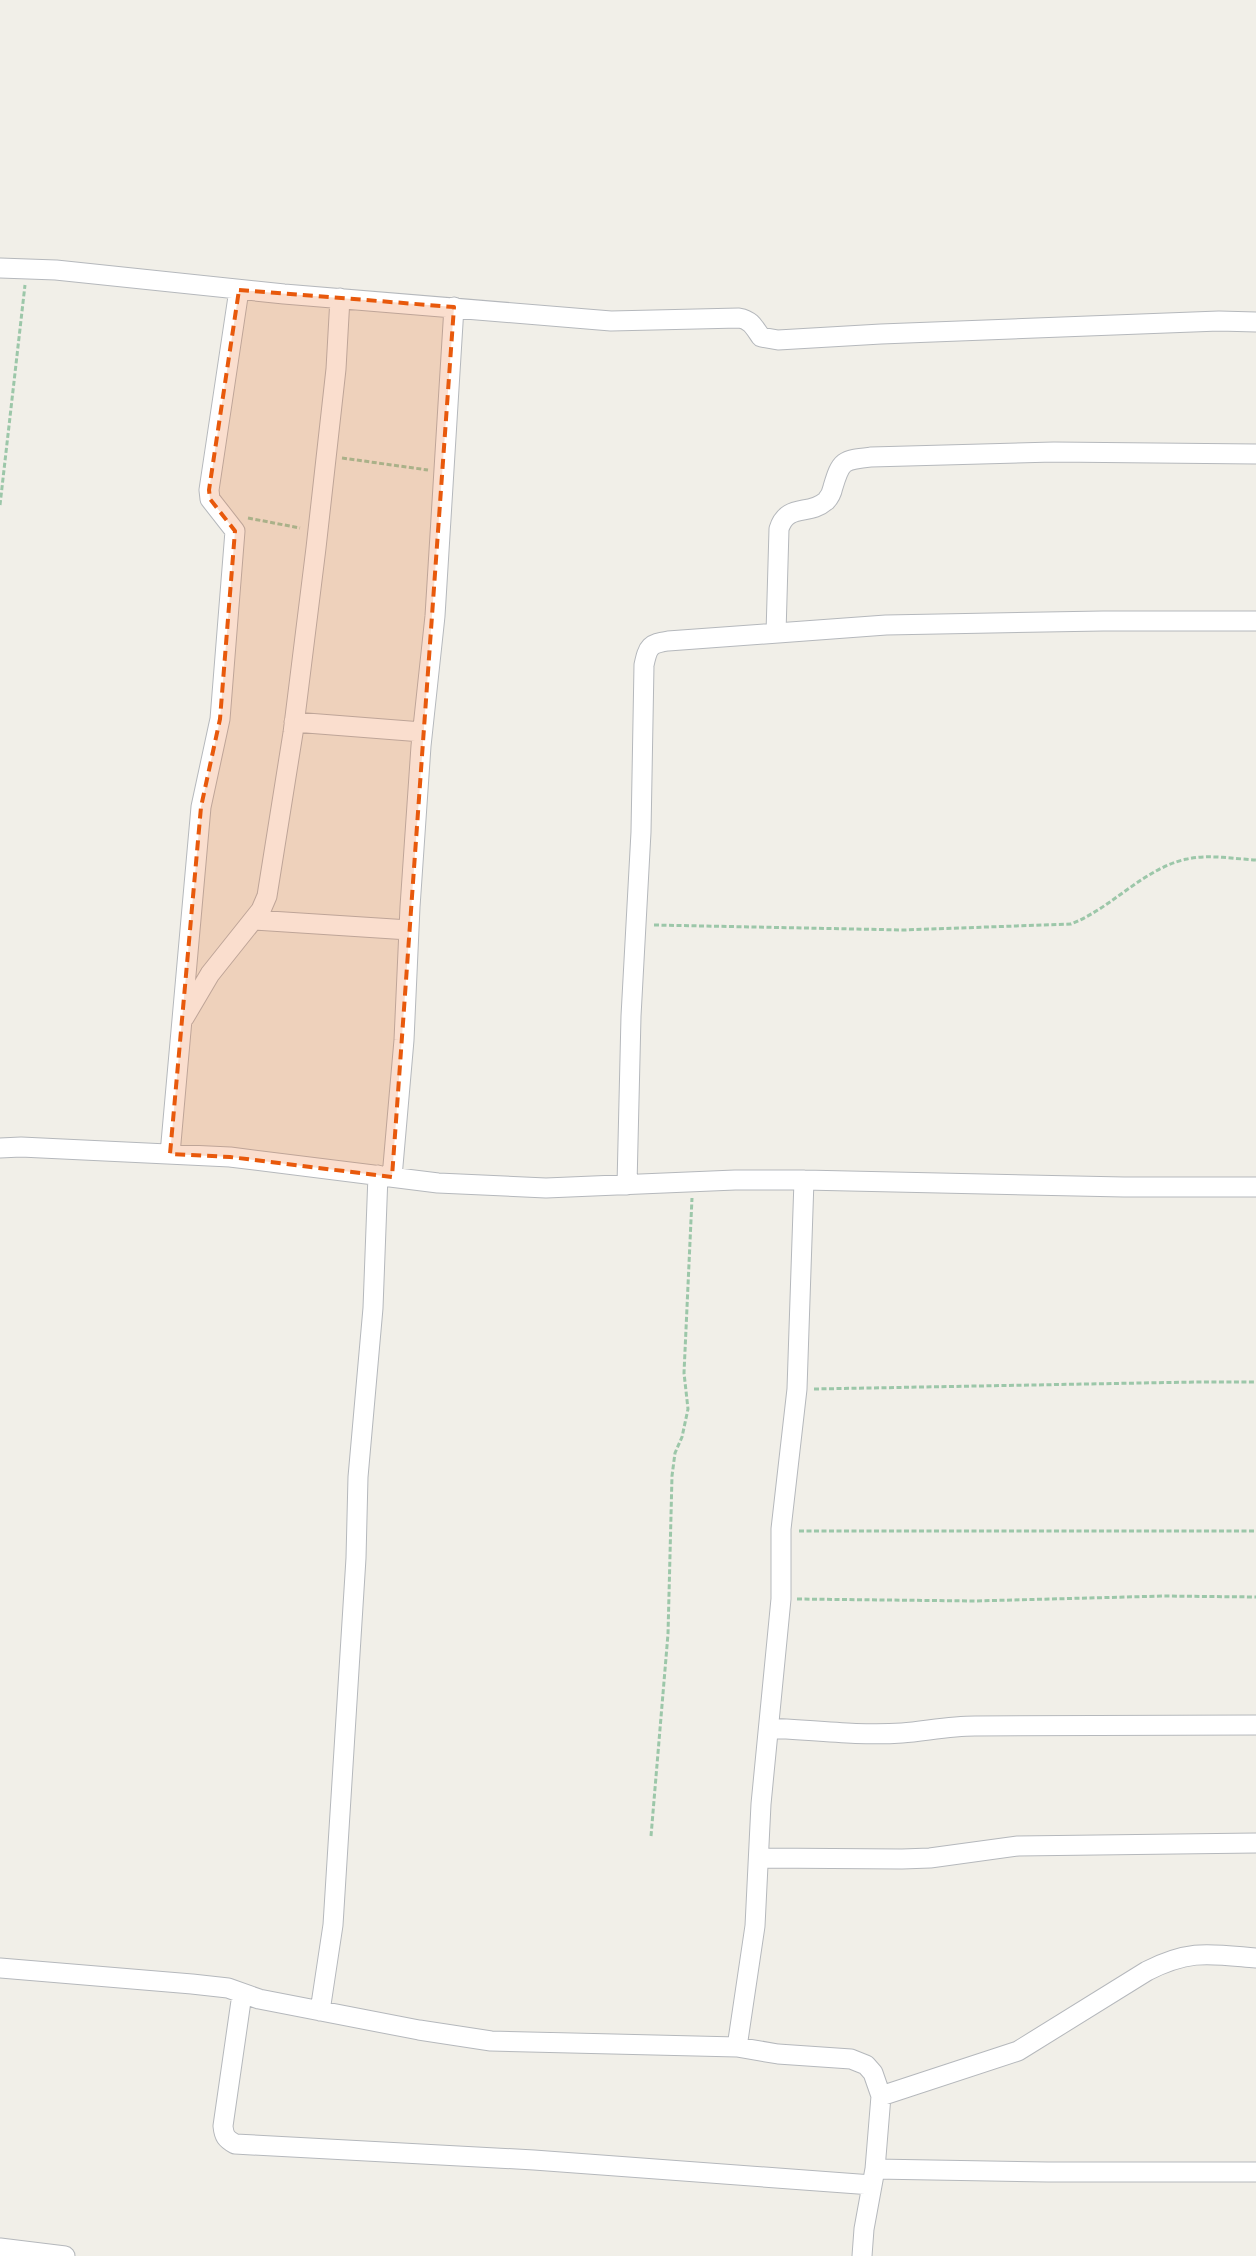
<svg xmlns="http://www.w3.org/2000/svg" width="1256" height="2256" font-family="Overpass,sans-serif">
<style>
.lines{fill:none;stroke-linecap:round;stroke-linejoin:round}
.minor-casing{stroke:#b5b8bc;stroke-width:21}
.path{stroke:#9cc7a9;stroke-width:3;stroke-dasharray:5 2.5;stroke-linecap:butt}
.minor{stroke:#fff;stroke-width:19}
.marked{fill:#e8590c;fill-opacity:0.2;stroke:#e8590c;stroke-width:4;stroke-dasharray:10 6;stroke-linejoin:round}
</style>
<rect width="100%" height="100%" fill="#f1efe8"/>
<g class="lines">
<g class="minor-casing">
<path id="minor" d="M0,268L56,270L284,294L611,321L739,318C751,320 754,327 761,337L778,340L881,334L1219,321L1256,322
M776,633L779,529C787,503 809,516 826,501C830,497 832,492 833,487C841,460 843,460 871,457L1054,452L1256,454
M294,722L422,732
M254,920L409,930
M184,1018L210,974L261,910L267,896L293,733L316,548L336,369L340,298
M0,1148L21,1147L230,1157L438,1183L546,1188L735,1180H804L1124,1187H1256
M170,1154L201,807L220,719L235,531L210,499L209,490L239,290
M392,1177L404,1040L410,907L421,746L435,616L454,307
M627,1185L631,1016L641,832L644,665C648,646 650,644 668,641L886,625L1103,621H1256
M770,1728C813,1730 858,1736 902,1733C926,1731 950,1726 975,1726L1256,1725
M760,1858L902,1859L930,1858L1018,1846L1256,1843
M0,1968L192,1984L228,1988L259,1999L419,2030L491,2041L737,2047L778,2054L851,2059L866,2065L873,2073L881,2096L875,2169L864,2229L862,2256
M242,1994L223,2126C224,2136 226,2139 235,2144L534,2160L872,2185
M320,2011L333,1925L356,1558L358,1477L373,1308L378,1175
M737,2047L755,1926L761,1804L781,1599V1529L797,1389L804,1180
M881,2096L1018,2051L1147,1971C1190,1949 1210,1954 1256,1958
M875,2169L1048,2172H1256
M0,2248L65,2256"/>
</g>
<path class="path" d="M342,458L428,470
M0,505L25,285
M248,518L300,528
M654,925L903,930L1071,924C1112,908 1144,868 1187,859C1208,854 1235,859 1256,860
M814,1389L1196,1382H1256
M799,1531H1256
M797,1599L975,1601L1164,1596L1256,1597
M651,1836L668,1634L672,1476L675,1453L682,1437L688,1409L684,1373L692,1198"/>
<use href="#minor" class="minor"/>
</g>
<path class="marked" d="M239,290L454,307L392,1177L230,1157L170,1154L201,807L220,719L235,531L210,499L209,490Z"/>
</svg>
